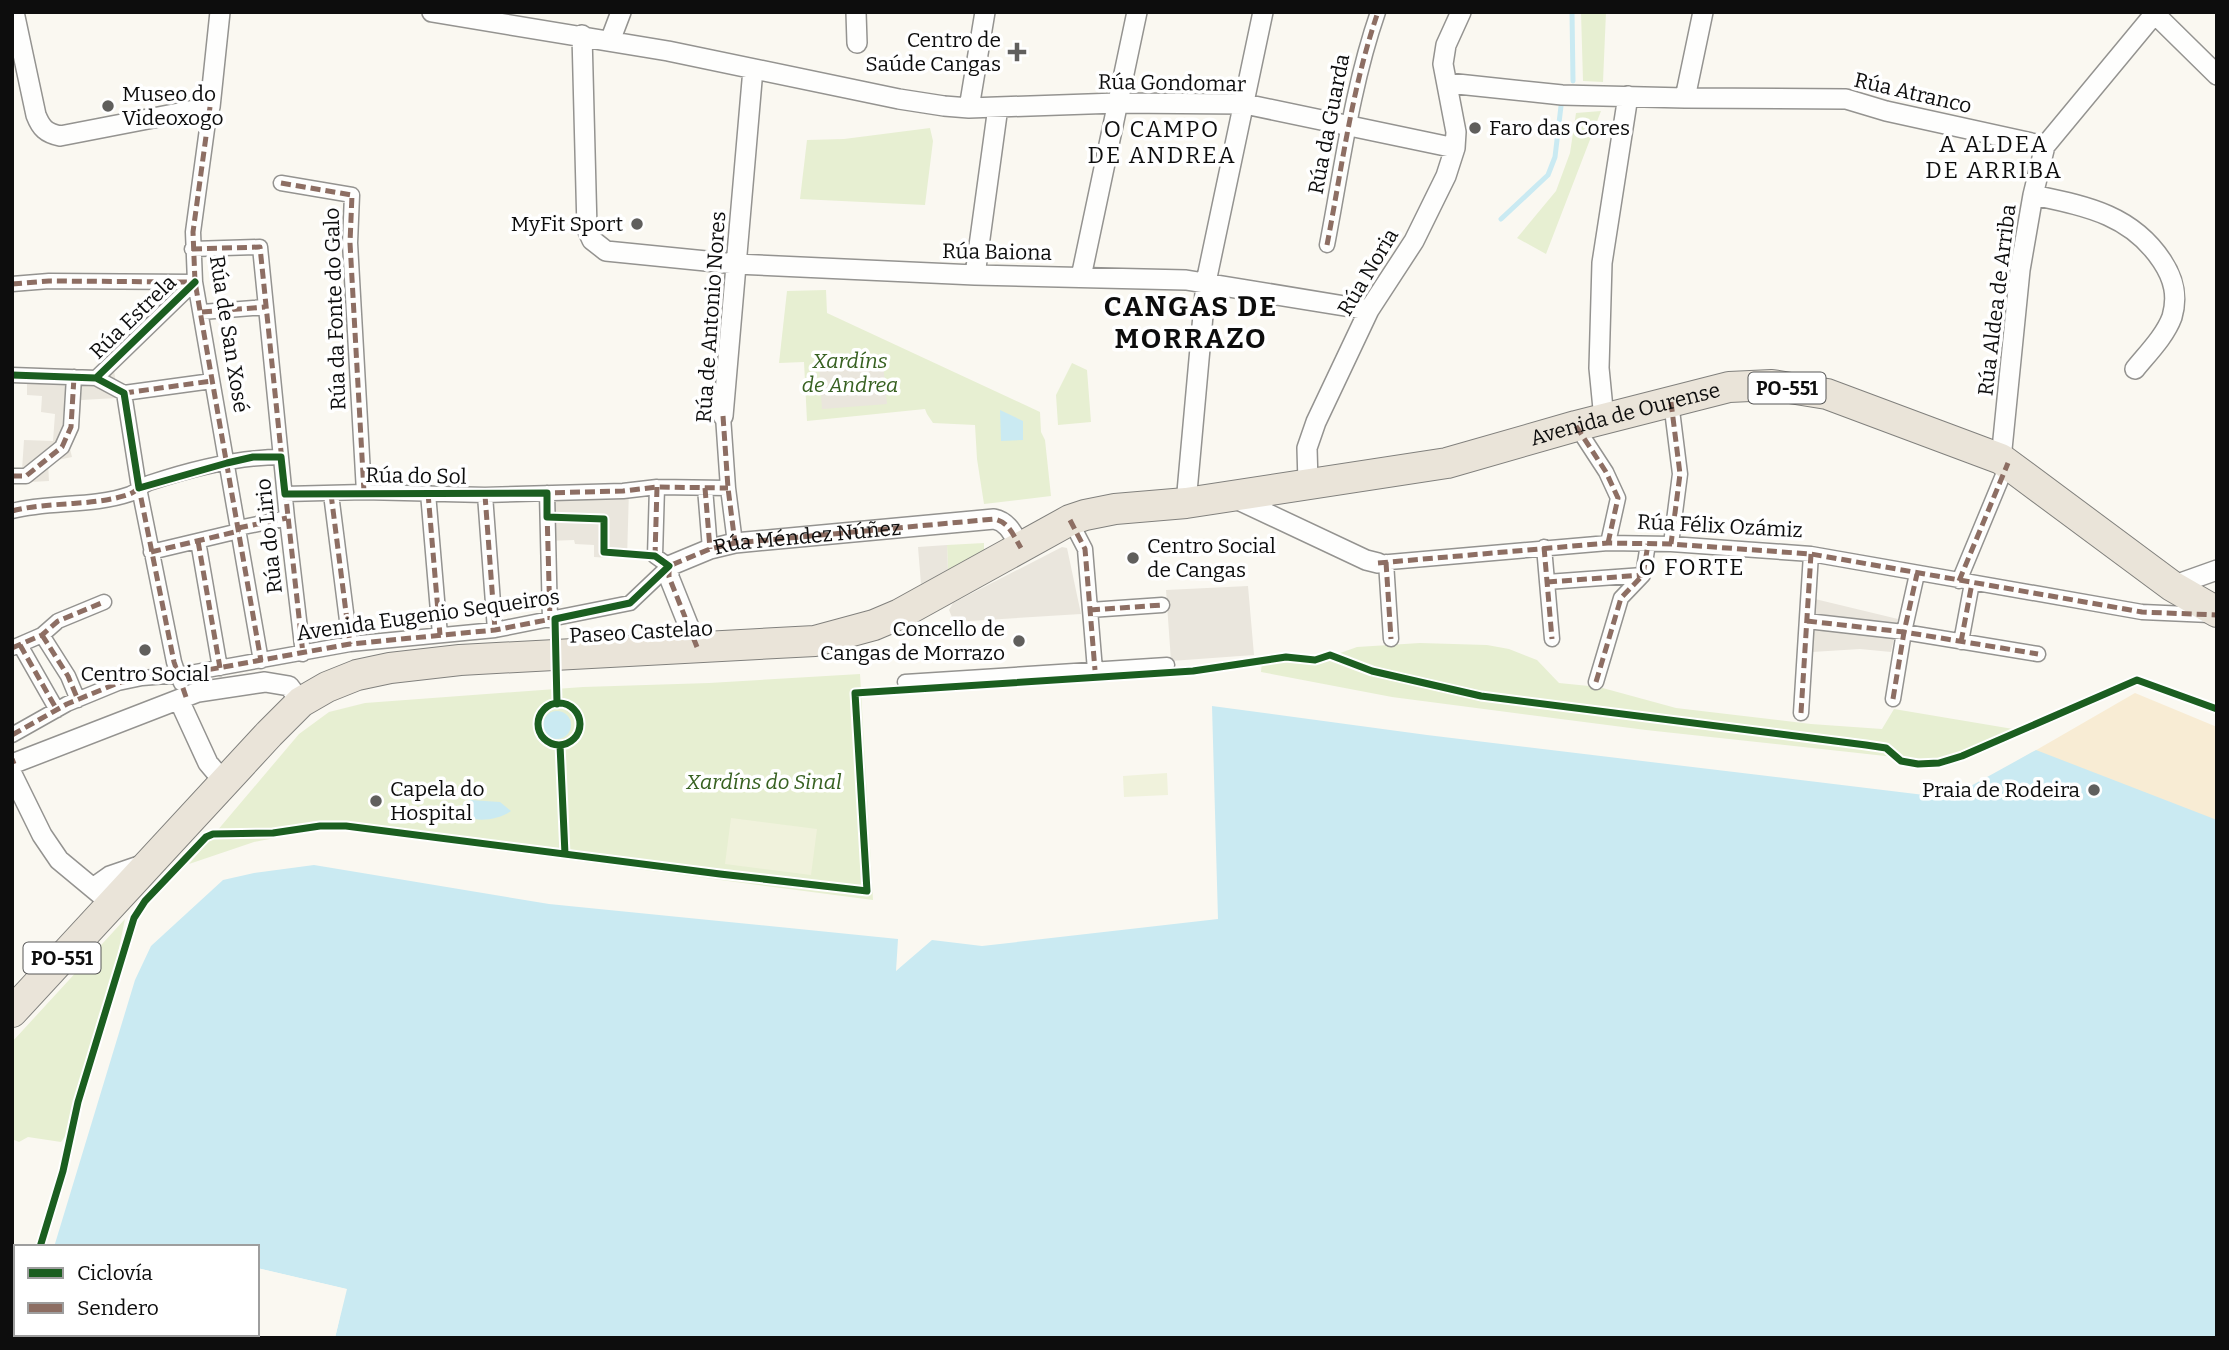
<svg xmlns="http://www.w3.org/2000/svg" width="2229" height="1350" font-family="Bitter,serif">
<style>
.green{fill:#e7efd2}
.sand{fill:#f8ecd4}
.pitch{fill:#f0f2dc}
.plaza{fill:#eae6dd}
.water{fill:#caeaf2}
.pier{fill:#faf8f1}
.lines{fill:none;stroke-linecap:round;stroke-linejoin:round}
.stream{stroke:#caeaf2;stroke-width:5}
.pedestrian-casing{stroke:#949390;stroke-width:17}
.minor-casing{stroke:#949390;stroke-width:22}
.primary-casing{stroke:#81807d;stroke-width:32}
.pedestrian{stroke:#fefefd;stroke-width:14}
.minor{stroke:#fefefd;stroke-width:19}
.primary{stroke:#eae4d9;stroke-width:30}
.quiet{stroke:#8d6e63;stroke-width:5;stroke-dasharray:10 5;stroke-linecap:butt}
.cycleway-casing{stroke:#fff;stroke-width:11}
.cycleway{stroke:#1b5e20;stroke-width:7}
.poi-dot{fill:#605f5d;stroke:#fff;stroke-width:2.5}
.labels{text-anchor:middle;stroke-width:7;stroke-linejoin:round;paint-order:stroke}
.shield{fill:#fff;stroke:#565656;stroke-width:2}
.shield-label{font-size:19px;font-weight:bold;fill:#0d0d0d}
.poi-label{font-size:21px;fill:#0d0d0d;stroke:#fff;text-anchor:end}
.street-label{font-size:21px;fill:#0d0d0d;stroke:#fff}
.park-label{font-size:21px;font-style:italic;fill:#376121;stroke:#fff}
.neighbourhood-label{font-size:23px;letter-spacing:2px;fill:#0d0d0d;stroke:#fff}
.district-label{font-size:28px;font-weight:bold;letter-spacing:2px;fill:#0d0d0d;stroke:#fff}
</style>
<rect width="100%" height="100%" fill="#faf8f1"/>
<path class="green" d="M1581,12H1606L1603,82L1583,81Z
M1601,111L1546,254L1517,238L1556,191L1570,153L1576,113Z
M930,128L933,141L925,205L800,199L807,140L844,139Z
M826,290L827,313L1040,412L1041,432L1045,440L1051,496L984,504L977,459L975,425L933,423L927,414L925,409L807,421L804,362L779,363L787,291Z
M1072,363L1087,370L1091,422L1058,425L1056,395Z
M984,543V551L948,571L947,545Z
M1420,643L1487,645L1509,649L1537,660L1559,683L1599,687L1676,708L1811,724L1882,729L1894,709L2019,730C1991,742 1963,759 1931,761L1646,730L1392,697L1261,672L1262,661L1315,662L1357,647Z
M860,674L873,900L347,831H311L254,842L189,864L299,734L329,712L365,703L583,687L709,683Z
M125,919L112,982L97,1022L66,1135L61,1142L28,1137L19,1142L12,1139V1042Z"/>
<path class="sand" d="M2135,693L2217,727V884L1986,779Z"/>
<path class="pitch" d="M1167,773L1168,795L1124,797L1123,776Z
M731,818L817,829L811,875L725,864Z"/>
<path class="plaza" d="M883,363L887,404L822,409L819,368Z
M12,367L114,370L118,398L81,400L79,430L70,449L72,457L48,462L49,481L12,483V470H22L24,440L53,441L55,414L41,412L42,396L27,395V383L12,382Z
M629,490L627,559L594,557V545L575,544L574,540L547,541V493Z
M947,545L948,571L921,584L918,547Z
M1062,547L1067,548L1081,614L954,622L949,610L953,603Z
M1248,586L1254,655L1171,661L1166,590Z
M1815,599L1898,619L1891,652L1860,649L1812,652Z"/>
<path class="water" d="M1000,410L1023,421V440L1001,441Z
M1212,706L1427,735L1949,798L2036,750L2217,820V1338H335L346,1289L257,1268V1247H54L135,980L151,946L223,880L254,873L314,865L549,904L898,939L896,971L932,940L982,946L1218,919Z
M543 725a14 14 0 1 1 28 0a14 14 0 1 1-28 0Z
M470,800L500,802L511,811C499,820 475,823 462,815L461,809L464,802Z
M12,1302H16V1334H163L179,1338H12Z"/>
<path class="pier" d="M257,1268L347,1289L335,1338H331L342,1291L257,1272Z"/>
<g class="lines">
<path class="stream" d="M1572,12L1573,81
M1501,219L1548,175L1555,157L1561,106"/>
<g class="pedestrian-casing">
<path id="pedestrian" d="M210,107L193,232L195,282L261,661
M281,183L352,195L350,243L364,492
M1327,245C1342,167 1352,87 1378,12
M192,249L260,247L287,518L303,654
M12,284L49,281L195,282
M202,312L265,307
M12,375L96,378L195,282
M96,378L124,393
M124,393L139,488L174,662L181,683
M124,393L212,381
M1671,402L1680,474L1671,544
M723,416L728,488L735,543
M1576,426L1606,472L1618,498L1608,543
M12,476H26L62,447L71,427L74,377
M705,488L710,549
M428,493L440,635
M547,493L550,620
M285,494L364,492L485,495L623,491L657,487L728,488
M331,494L350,644
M485,495L495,630
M12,511C50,501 92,507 130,494C137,491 142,486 149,483C191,469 237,457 281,457
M1070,520L1085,549L1095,670
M238,528L287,518
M198,541L220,668
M1544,547L1552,639
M151,552L239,531
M1386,562L1391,639
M1378,563L1608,543L1671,544L1811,554L2142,612L2210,615
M1959,581L2008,463
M1547,582L1643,575
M1090,610L1162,605
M1807,621L1904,632L2038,654
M42,635L68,676L78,700
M1961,642L1972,583
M20,645L57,710
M12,648L42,635L58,621L104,602
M905,682L1167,665
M1596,682L1621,598L1643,575L1648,544
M1893,699L1904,632L1917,574
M1801,713L1811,554
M12,735L67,704L118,683L142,678L179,675L350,644L495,630L630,603L669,566L655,556L657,487"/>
</g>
<g class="minor-casing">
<path id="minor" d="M14,12L36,115C41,128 46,133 60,136L210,107L220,12
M432,12L668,51L899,99L944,106L969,108L1117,103L1245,104L1455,148
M856,12L857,43
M2155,14L2217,75
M582,35L587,229L592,240L606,251L736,264L975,275L1186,280L1369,310
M610,41L621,12
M1448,83L1562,95L1685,98L1846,99L1886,111L2045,146
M1685,98L1703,12
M969,108L985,12
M2033,195C2085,206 2131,214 2162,261C2174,279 2178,296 2172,317C2165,336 2148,353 2135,369
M975,275L998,107
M1081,277L1137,12
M723,416L753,69
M1604,419L1599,368L1602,263L1628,96
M2001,459L2020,270L2033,195L2045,146L2156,12
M1308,483L1307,448L1316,422L1369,310L1414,241L1446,176L1455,148L1456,132L1443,64L1446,45L1461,12
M1232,497L1366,560L1378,563
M1186,503L1206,282L1263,12
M2172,586L2217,570
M697,647L669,577V566L710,549L735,543L994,519C1009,522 1013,535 1021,548
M179,700L208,763L224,782
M12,764L198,692L265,682L289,686L301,702
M12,774L42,835L59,860L112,904
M93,888L110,876L145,864"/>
</g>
<g class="primary-casing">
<g id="primary">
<path id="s1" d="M12,1012L269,734L301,702L327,687L357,675L390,668L460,660L815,641L874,625L900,614L1070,520L1085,515L1115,509L1186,503L1447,463L1576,426L1729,387L1772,385L1827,394L2001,459L2172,586L2217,612"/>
</g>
</g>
<use href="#pedestrian" class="pedestrian"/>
<use href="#minor" class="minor"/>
<use href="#primary" class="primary"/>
<g class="quiet">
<path d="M210,107L193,232L195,282L261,661"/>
<path d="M281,183L352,195L350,243L364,492"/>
<path d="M1327,245C1342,167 1352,87 1378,12"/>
<path d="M192,249L260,247L282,461"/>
<path d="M12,284L49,281L195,282"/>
<path d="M202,312L265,307"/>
<path d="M124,393L212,381"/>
<path d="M1671,402L1680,474L1671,544"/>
<path d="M723,416L728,488L735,543"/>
<path d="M1576,426L1606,472L1618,498L1608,543"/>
<path d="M12,476H26L62,447L71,427L74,377"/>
<path d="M138,483L174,662L186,697"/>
<path d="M657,487L655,556L659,559"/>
<path d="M705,488L710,549"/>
<path d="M285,489L303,654"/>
<path d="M428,493L440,635"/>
<path d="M540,493L623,491L657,487L728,488"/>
<path d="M331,494L350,644"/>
<path d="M485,495L495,630"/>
<path d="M12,511C50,501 92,507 130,494C135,492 139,487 144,485"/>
<path d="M547,511L550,620"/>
<path d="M1070,520L1085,549L1095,670"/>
<path d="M238,528L287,518"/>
<path d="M198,541L220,668"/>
<path d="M1544,547L1552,639"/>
<path d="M151,552L239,531"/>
<path d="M1386,562L1391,639"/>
<path d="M1378,563L1608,543L1671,544L1811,554L2142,612L2217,615"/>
<path d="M1959,581L2008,463"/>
<path d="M1547,582L1643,575"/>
<path d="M1090,610L1162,605"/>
<path d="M1807,621L1904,632L2038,654"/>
<path d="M42,635L68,676L78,700"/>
<path d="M1961,642L1972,583"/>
<path d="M20,645L57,710"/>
<path id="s2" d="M697,647L669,577V566L710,549L735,543L994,519C1009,522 1013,535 1021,548"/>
<path d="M12,648L42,635L58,621L104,602"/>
<path d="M1596,682L1621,598L1643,575L1648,544"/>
<path d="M1893,699L1904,632L1917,574"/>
<path d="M1801,713L1811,554"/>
<path d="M12,735L67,704L118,683L142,678L179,675L350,644L495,630L562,617"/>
<path d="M12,759L14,764"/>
</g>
<g class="cycleway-casing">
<path id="cycleway" d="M12,375L96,378L195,282
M96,378L124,393L139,488L227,463L253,457H281L285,494L547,493V517L604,519V552L655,556L669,566L630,603L555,619L557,704
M538 724a21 21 0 1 1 42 0a21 21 0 1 1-42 0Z
M560,745L565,854
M40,1247L63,1171L78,1102L134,918L145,901L206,837L213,834L273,833L320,826H346L720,874L867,891L855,693L1193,671L1286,657L1315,660L1330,655L1372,671L1481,696L1866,745L1886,748L1901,761L1918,764L1939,763L1962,756L2137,680L2217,709"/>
</g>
<use href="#cycleway" class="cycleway"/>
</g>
<g class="poi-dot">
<path d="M1013.5 41.5h7v7h7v7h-7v7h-7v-7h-7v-7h7z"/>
<circle cx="108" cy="106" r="7"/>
<circle cx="1475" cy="128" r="7"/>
<circle cx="637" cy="224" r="7"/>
<circle cx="1133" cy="558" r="7"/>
<circle cx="1019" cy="641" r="7"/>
<circle cx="145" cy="650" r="7"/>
<circle cx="2094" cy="790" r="7"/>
<circle cx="376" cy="801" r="7"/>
</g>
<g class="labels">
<g class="shield">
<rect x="1748.5" y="372.5" width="77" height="31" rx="5"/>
<rect x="23.5" y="942.5" width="77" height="31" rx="5"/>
</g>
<g class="shield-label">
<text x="1787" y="395">PO-551</text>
<text x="62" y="965">PO-551</text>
</g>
<g class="poi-label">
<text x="1001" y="47">Centro de<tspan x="1001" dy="24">Saúde Cangas</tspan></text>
<text x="122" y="101" text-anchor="start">Museo do<tspan x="122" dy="24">Videoxogo</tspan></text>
<text x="1489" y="135" text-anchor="start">Faro das Cores</text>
<text x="623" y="231">MyFit Sport</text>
<text x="1147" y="553" text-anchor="start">Centro Social<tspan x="1147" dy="24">de Cangas</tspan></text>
<text x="1005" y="636">Concello de<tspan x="1005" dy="24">Cangas de Morrazo</tspan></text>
<text x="145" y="681" text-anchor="middle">Centro Social</text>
<text x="390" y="796" text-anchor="start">Capela do<tspan x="390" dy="24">Hospital</tspan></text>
<text x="2080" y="797">Praia de Rodeira</text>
</g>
<g class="street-label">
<text transform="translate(1172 83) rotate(1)" y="7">Rúa Gondomar</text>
<text transform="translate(1913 93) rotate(13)" y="7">Rúa Atranco</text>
<text transform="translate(1329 124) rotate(-79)" y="7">Rúa da Guarda</text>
<text transform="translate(997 252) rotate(1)" y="7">Rúa Baiona</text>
<text transform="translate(1368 272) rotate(-59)" y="7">Rúa Noria</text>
<text transform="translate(1997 300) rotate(-83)" y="7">Rúa Aldea de Arriba</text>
<text transform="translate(335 309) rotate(-92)" y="7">Rúa da Fonte do Galo</text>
<text transform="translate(133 317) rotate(-44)" y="7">Rúa Estrela</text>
<text transform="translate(711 317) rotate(-86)" y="7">Rúa de Antonio Nores</text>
<text transform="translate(229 334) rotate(81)" y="7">Rúa de San Xosé</text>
<text dy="7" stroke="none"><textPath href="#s1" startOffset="1796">Avenida de Ourense</textPath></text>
<text transform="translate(416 476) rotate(1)" y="7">Rúa do Sol</text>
<text transform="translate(1720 526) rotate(3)" y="7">Rúa Félix Ozámiz</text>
<text transform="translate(269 536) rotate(-96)" y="7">Rúa do Lirio</text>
<text dy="7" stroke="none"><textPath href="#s2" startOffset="229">Rúa Méndez Núñez</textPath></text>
<text transform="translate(428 615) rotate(-8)" y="7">Avenida Eugenio Sequeiros</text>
<text transform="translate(641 632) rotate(-3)" y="7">Paseo Castelao</text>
</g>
<g class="park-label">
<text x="850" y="368">Xardíns<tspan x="850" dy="24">de Andrea</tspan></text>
<text x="764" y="789">Xardíns do Sinal</text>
</g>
<g class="neighbourhood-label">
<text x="1162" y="137">O CAMPO<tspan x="1162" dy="26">DE ANDREA</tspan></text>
<text x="1994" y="152">A ALDEA<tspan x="1994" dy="26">DE ARRIBA</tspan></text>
<text x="1692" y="575">O FORTE</text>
</g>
<g class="district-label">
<text x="1191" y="316">CANGAS DE<tspan x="1191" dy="32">MORRAZO</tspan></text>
</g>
</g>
<rect width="2229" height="1350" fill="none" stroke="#0d0d0d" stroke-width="28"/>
<rect x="14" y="1245" width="245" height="91" fill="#ffffff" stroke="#9e9e9e" stroke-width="2"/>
<rect x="28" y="1268" width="35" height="10" fill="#1b5e20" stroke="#9e9e9e" stroke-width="2"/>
<text x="77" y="1280" font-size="21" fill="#0d0d0d">Ciclovía</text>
<rect x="28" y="1303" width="35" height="10" fill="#8d6e63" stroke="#9e9e9e" stroke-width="2"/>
<text x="77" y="1315" font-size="21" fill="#0d0d0d">Sendero</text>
</svg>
